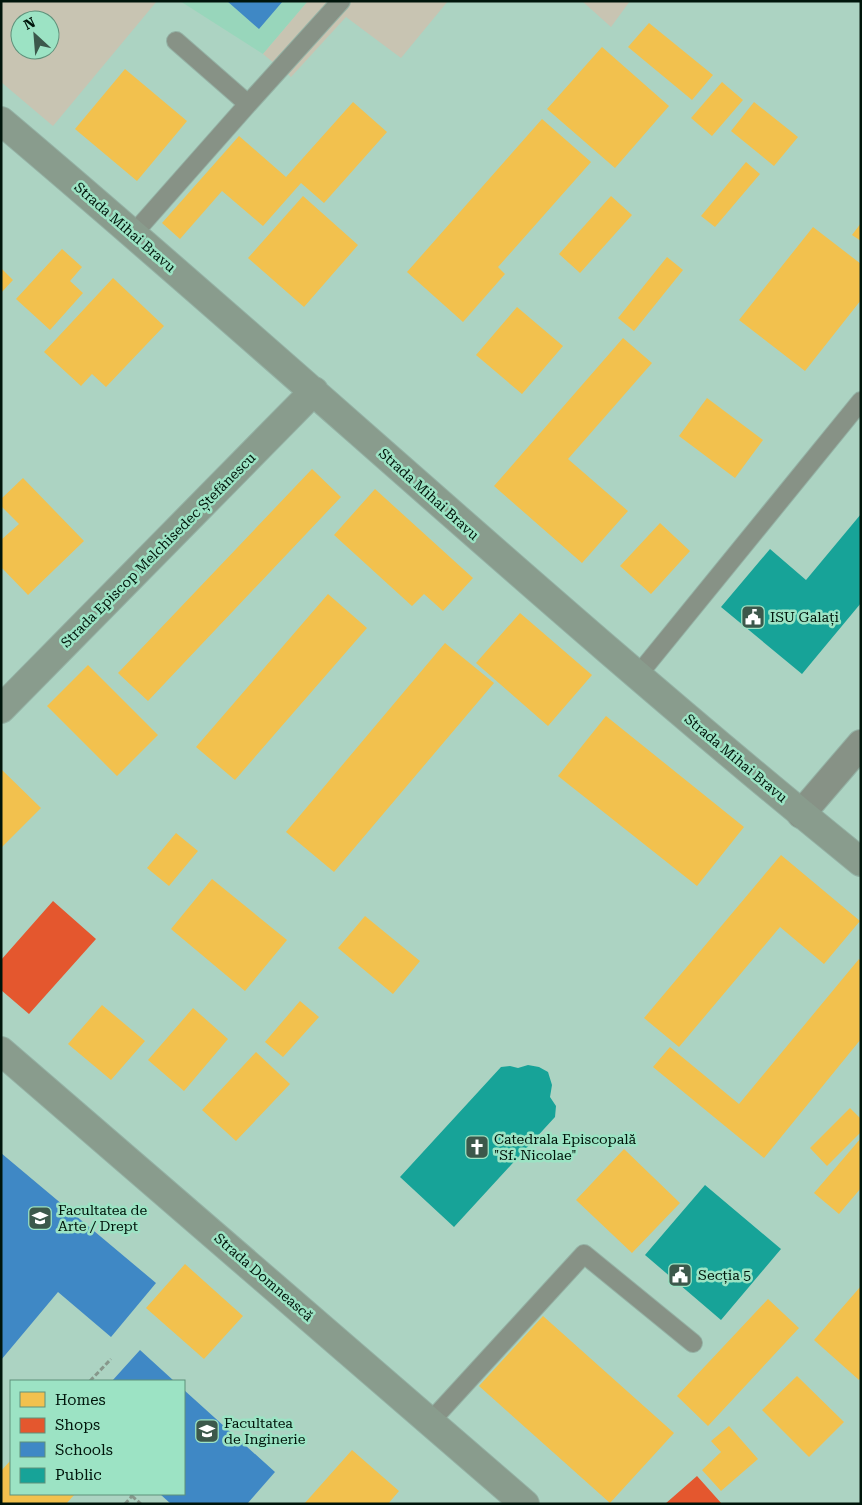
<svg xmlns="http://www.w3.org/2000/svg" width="862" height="1505" font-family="'Roboto Serif',serif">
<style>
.built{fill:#98d6bb}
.green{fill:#c8c4b2;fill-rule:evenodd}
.homes{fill:#f2c14e}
.shops{fill:#e4572e}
.schools{fill:#3f88c5}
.public{fill:#17a398}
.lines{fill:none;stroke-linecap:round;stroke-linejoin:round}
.lane-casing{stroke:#94b1a4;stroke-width:20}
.street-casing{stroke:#94b1a4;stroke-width:30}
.secondary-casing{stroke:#94b1a4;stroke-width:30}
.path{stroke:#87978b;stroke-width:3;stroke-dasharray:5 2.5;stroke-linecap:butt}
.lane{stroke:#879286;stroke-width:18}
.street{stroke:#879286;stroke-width:28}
.secondary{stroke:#899c8d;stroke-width:28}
.labels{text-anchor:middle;stroke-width:5;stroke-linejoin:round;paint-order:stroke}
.street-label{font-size:14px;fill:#00150b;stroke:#9ce3c4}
.poi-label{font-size:14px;fill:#00150b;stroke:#9ce3c4;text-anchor:start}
</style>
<rect width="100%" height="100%" fill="#acd3c2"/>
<path class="built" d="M180,1H308L263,54Z"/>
<path class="green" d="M1,1H157L53,126L1,82ZM20,20H50V50H20Z
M308,1H448L401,58L346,17L291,77L263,54Z
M582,1H630L611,27Z"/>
<path class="homes" d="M649,23L713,75L692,100L628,47Z
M602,47L669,106L615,168L547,109Z
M125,69L187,121L137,181L75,129Z
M722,82L743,100L712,136L691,118Z
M353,102L387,132L324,203L301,183L263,226L222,191L180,239L162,223L239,136L286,177Z
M754,102L798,137L774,166L731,131Z
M542,119L591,162L498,267L505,274L463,322L407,272Z
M746,162L760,174L715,227L701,216Z
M303,196L358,245L304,307L248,258Z
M611,196L632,215L580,273L559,254Z
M861,223V241L852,235Z
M813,227L861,264V300L805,371L739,320Z
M62,249L82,267L70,281L83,293L50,330L16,299Z
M667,257L683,270L634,331L618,318Z
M1,268L13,280L1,293Z
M113,278L164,326L106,387L92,374L81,386L44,352Z
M517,307L563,346L522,394L476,355Z
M623,338L652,363L568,459L628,511L582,563L494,486Z
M707,398L763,440L735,478L679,436Z
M312,469L341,497L148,701L118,673Z
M23,478L84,541L28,595L1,567V540L19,524L1,506V499Z
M375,489L473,578L443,611L424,594L412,606L334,535Z
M660,523L690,551L651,594L620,566Z
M328,594L367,628L235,780L196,747Z
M520,613L592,675L548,726L476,663Z
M445,643L494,683L334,872L286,832Z
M88,665L158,735L117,776L47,706Z
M606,716L744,827L697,886L558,776Z
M1,769L41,808L1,848Z
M176,833L198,851L169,886L147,868Z
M781,855L860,921L824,964L780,927L679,1047L644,1018Z
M212,879L287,940L245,991L171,929Z
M365,916L420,961L393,994L338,948Z
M859,959L861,961V1039L764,1158L653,1067L670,1047L739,1104Z
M300,1001L319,1017L283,1057L265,1042Z
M102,1005L145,1041L111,1080L68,1044Z
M193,1008L228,1039L184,1091L148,1060Z
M256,1052L290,1084L236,1141L202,1110Z
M850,1108L861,1119V1132L827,1166L810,1148Z
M861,1138V1188L839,1214L814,1193Z
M624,1149L680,1203L632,1253L576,1200Z
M185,1264L243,1316L204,1359L146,1308Z
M861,1286V1377L859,1380L814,1340Z
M768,1299L799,1328L708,1426L677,1396Z
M543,1316L674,1433L610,1503L479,1386Z
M797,1376L844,1422L809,1457L762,1410Z
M729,1426L758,1459L721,1491L702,1470L721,1452L711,1441Z
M352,1450L399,1491L388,1504H304Z
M11,1460V1494H75L66,1504H1V1471Z"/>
<path class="shops" d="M53,901L96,939L29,1014L1,990V960Z
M697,1476L722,1504H665Z"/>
<path class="schools" d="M227,1H283L259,29Z
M1,1153L156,1283L111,1337L58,1292L1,1360Z
M140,1350L174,1381H112Z
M184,1390L275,1472L247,1504H171L160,1494H184Z"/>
<path class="public" d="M861,514V603L802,674L721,607L770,549L806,580Z
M528,1065L539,1067L548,1072L552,1085L550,1097L556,1106L555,1117L454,1227L400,1177L501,1067L510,1066L518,1068Z
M705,1185L781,1249L721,1320L645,1255Z"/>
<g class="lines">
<g class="lane-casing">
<path id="lane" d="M248,104L341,1
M134,233L248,104L176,41
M638,675L861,401
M431,1421L584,1254L693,1343"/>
</g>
<g class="street-casing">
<path id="street" d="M801,814L861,744"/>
</g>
<g class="secondary-casing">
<path id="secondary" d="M1,121C290,365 567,624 861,862
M1,709L314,391
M1,1051L525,1504"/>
</g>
<path class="path" d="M90,1381L111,1359
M132,1496L141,1504
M125,1504L132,1496L130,1494"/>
<use href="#lane" class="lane"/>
<use href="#street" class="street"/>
<use href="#secondary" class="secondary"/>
</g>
<defs>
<g id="civic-square" transform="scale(1.25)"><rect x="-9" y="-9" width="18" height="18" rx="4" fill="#3c584b" stroke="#9ce3c4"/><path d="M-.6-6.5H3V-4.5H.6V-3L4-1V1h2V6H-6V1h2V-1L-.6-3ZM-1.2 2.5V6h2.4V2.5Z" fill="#fff"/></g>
<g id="church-square" transform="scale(1.25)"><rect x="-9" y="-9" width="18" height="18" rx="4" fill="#3c584b" stroke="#9ce3c4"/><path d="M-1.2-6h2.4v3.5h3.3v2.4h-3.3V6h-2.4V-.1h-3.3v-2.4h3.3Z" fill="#fff"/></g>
<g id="university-square" transform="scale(1.25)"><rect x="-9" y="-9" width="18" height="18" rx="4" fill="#3c584b" stroke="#9ce3c4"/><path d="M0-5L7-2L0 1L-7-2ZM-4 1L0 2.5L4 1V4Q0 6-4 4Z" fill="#fff"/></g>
</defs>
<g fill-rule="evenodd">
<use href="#civic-square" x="753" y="617"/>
<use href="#church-square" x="477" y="1147"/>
<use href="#university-square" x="40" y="1218"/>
<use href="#civic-square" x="680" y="1275"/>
<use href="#university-square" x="207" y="1431"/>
</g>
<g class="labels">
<g class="street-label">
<text transform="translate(125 227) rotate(41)" y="5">Strada Mihai Bravu</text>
<text transform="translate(429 494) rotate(42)" y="5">Strada Mihai Bravu</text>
<text transform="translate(158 550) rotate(-45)" y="5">Strada Episcop Melchisedec Ștefănescu</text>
<text transform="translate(736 758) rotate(40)" y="5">Strada Mihai Bravu</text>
<text transform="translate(264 1277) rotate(41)" y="5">Strada Domnească</text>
</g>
<g class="poi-label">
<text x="770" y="622">ISU Galați</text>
<text x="494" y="1144">Catedrala Episcopală<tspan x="494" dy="16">"Sf. Nicolae"</tspan></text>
<text x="58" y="1215">Facultatea de<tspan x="58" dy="16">Arte / Drept</tspan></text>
<text x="698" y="1280">Secția 5</text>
<text x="224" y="1428">Facultatea<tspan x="224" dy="16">de Inginerie</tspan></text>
</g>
</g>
<rect width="862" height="1505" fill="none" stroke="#00150b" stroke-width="5"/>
<rect x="10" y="1380" width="175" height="115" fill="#9ce3c4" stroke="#5e917a"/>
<rect x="20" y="1392" width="25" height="15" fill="#f2c14e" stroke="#5e917a"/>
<text x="55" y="1405" font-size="15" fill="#00150b">Homes</text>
<rect x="20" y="1418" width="25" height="15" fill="#e4572e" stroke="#5e917a"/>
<text x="55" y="1430" font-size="15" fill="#00150b">Shops</text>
<rect x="20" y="1442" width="25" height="15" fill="#3f88c5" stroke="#5e917a"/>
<text x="55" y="1455" font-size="15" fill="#00150b">Schools</text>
<rect x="20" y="1468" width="25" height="15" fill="#17a398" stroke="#5e917a"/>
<text x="55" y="1480" font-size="15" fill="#00150b">Public</text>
<g transform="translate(35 35) rotate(334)"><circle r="24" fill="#9ce3c4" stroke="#5e917a"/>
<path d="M0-4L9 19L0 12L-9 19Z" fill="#3c584b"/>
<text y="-8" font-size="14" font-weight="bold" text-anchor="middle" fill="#00150b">N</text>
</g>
</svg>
